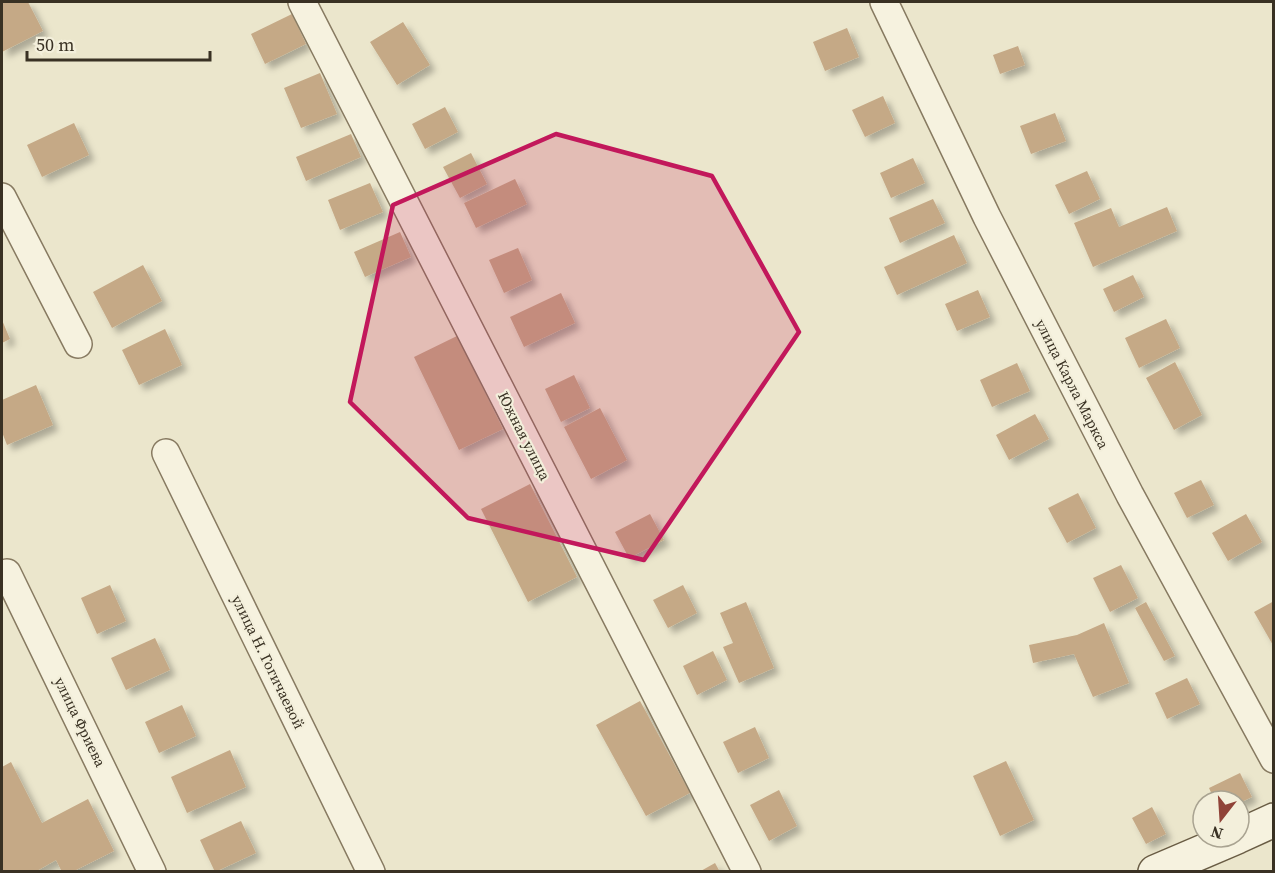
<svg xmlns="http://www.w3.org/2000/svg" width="1275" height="873" font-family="'Source Serif 4',serif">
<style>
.building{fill:#c5a986;filter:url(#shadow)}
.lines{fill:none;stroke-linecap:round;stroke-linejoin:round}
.street-casing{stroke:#877a61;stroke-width:30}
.secondary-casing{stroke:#695c44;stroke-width:36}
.street{stroke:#f6f2df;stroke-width:27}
.secondary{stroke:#f6f2df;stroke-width:33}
.marked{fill:#c2185b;fill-opacity:0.2;stroke:#c2185b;stroke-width:4.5;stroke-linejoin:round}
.labels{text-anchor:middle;stroke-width:4.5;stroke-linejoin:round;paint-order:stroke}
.street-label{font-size:15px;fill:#393123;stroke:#f3efdb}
</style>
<defs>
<filter id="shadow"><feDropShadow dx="5.5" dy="5.5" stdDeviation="3" flood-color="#0004"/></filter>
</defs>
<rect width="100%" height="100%" fill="#ebe6cc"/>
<path class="building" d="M2,2H28L43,31L2,52Z
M292,14L306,44L265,64L251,34Z
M403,22L430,65L397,85L370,42Z
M847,28L859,57L825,71L813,42Z
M1018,46L1025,65L1000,74L993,55Z
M320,73L337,114L301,128L284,88Z
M883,96L895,123L865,137L852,110Z
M445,107L458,132L425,149L412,124Z
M1055,113L1066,141L1031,154L1020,126Z
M74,123L89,155L42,177L27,145Z
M351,134L361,157L306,181L296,157Z
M471,153L487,184L460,198L443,167Z
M913,158L925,183L891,198L880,173Z
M1087,171L1100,199L1069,214L1055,185Z
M515,179L527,204L476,228L464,203Z
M370,183L383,212L340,230L328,200Z
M933,199L945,223L900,243L889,218Z
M1167,207L1177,231L1093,267L1074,223L1111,208L1119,227Z
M400,232L411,257L365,277L354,252Z
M954,235L967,263L897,295L884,267Z
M518,248L532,280L504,293L489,260Z
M143,265L162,301L112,328L93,292Z
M1133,275L1144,297L1114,312L1103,289Z
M978,290L990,317L957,331L945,304Z
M561,293L575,323L524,347L510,317Z
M1166,319L1180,348L1139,368L1125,338Z
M2,320L10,339L2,343Z
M165,329L182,365L139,385L122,350Z
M457,336L503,429L459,450L414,357Z
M1175,362L1202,415L1174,430L1146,378Z
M1017,363L1030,391L992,407L980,380Z
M574,375L590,408L561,422L545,389Z
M36,385L53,425L7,445L2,432V400Z
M600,408L627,460L591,479L564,427Z
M1035,414L1049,439L1009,460L996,435Z
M1201,480L1214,505L1187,518L1174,493Z
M530,484L577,577L528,602L481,509Z
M1078,493L1096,528L1067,543L1048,508Z
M650,514L664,540L629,558L615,532Z
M1246,514L1262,542L1228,561L1212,533Z
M1121,565L1138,598L1110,612L1093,578Z
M110,585L126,621L97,634L81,598Z
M683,585L697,613L668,628L653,600Z
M1274,601V647L1254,612Z
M746,602L774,668L739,683L723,647L733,643L720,613Z
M1146,602L1175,656L1164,661L1135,608Z
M1104,623L1129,683L1093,697L1074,654L1033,663L1029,645L1077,635Z
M155,638L170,670L126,690L111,658Z
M713,651L727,680L697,695L683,666Z
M1187,678L1200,704L1167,719L1155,693Z
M640,701L690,793L646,816L596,725Z
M182,705L196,736L159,753L145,722Z
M755,727L769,758L738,773L723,742Z
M230,750L246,787L187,813L171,777Z
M1006,761L1034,820L1000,836L973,776Z
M11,762L42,823L88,799L114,851L72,872H62L56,860L35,872H2V767Z
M1240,773L1252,797L1239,803V801H1215L1209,788Z
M779,790L797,826L769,841L750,805Z
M1152,807L1166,834L1146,844L1132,818Z
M241,821L256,853L215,872L200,840Z
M715,863L720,872H699Z"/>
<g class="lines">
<g class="street-casing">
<path id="street" d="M302,2L747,872
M884,2L987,217L1130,495L1274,759
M2,197L78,344
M166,453L371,872
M7,573L152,872"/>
</g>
<g class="secondary-casing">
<path id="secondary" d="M1239,836L1274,820
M1155,872L1237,837"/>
</g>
<use href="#street" class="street"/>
<use href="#secondary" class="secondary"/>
</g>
<path class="marked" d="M556,134L712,176L799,332L644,560L468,518L350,402L393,205Z"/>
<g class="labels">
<g class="street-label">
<text transform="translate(1072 384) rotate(63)" y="5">улица Карла Маркса</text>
<text transform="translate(524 436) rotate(63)" y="5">Южная улица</text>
<text transform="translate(268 662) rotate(64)" y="5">улица Н. Гогичаевой</text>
<text transform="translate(80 722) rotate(64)" y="5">улица Фриева</text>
</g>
</g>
<rect width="1275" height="873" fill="none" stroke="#393123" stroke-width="6"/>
<g transform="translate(1221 819) rotate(197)"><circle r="28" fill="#f3efdb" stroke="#a9a391" stroke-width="1.5"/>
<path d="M0-4.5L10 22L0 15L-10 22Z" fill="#904338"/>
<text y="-9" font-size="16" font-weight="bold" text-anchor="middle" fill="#393123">N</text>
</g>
<path d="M27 51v9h183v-9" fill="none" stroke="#393123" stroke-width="3"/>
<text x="36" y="51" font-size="18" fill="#393123" stroke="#f3efdb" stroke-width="4.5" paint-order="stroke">50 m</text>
</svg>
